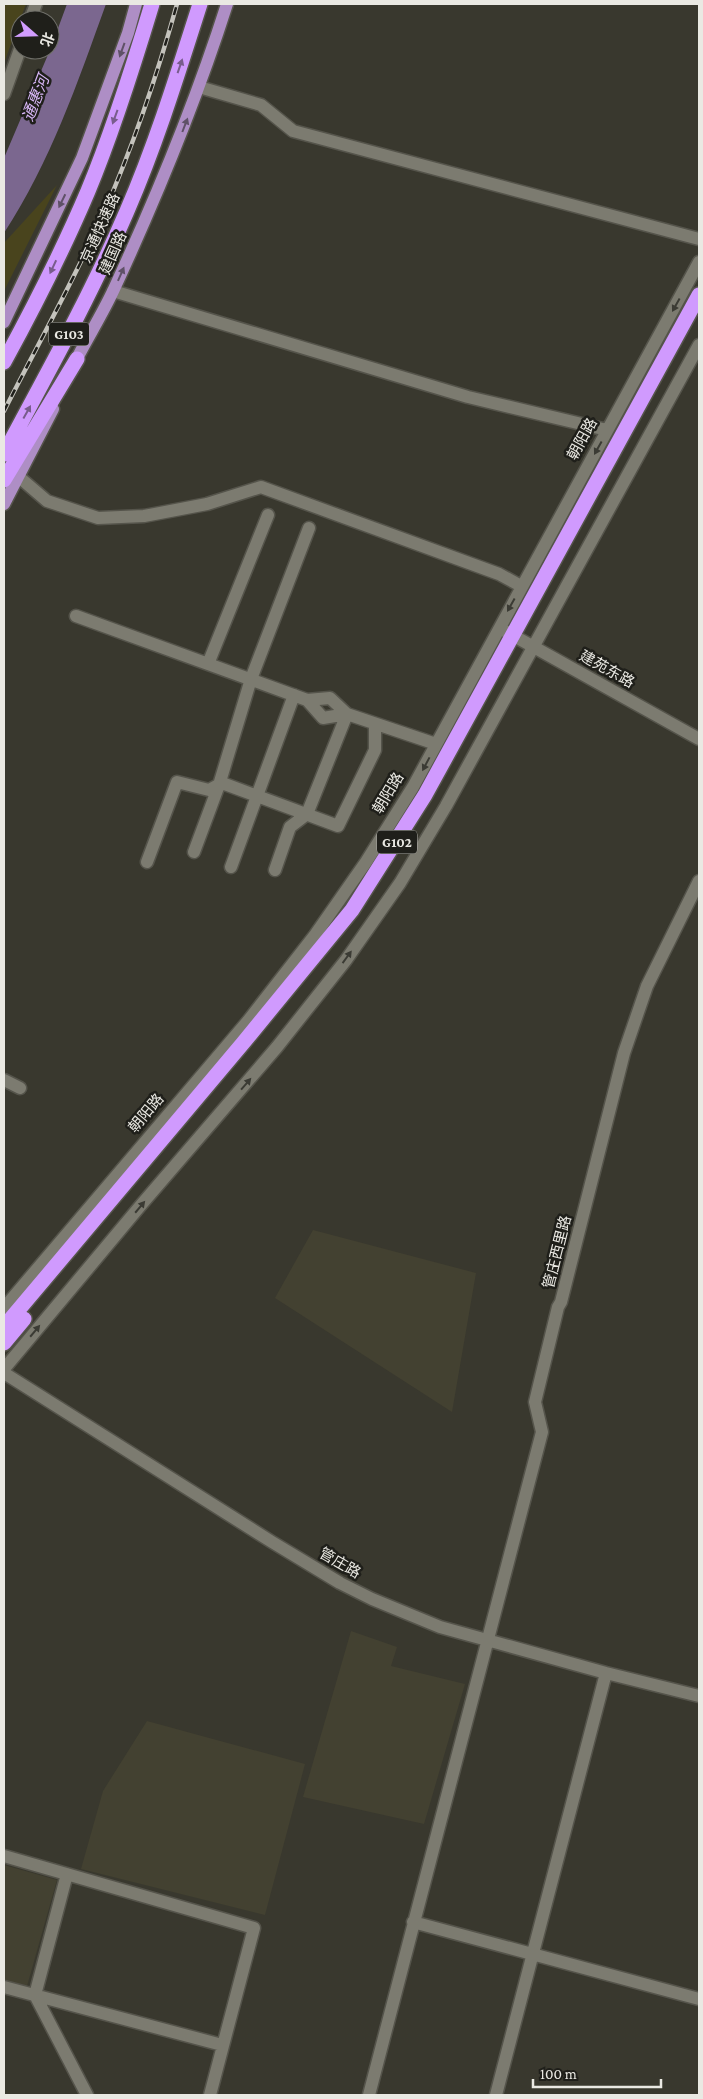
<svg xmlns="http://www.w3.org/2000/svg" width="703" height="2099" font-family="'Crimson Pro','Noto Sans SC',serif">
<style>
.built{fill:#434131}
.green{fill:#49441d}
.water{fill:#7b678f}
.lines{fill:none;stroke-linecap:round;stroke-linejoin:round}
.minor-casing{stroke:#55544b;stroke-width:15}
.major-casing{stroke:#55544b;stroke-width:15}
.highway-casing{stroke:#55544b;stroke-width:18}
.minor{stroke:#7c7b70;stroke-width:12}
.major{stroke:#ae8ec5;stroke-width:12}
.highway{stroke:#d09afe;stroke-width:15}
.rail-casing{stroke:#c4c3bc;stroke-width:4.5}
.rail{stroke:#1f1f1a;stroke-width:2.5;stroke-dasharray:8;stroke-linecap:butt}
.oneway{fill:#5f5167}
.oneway2{fill:#785c8c}
.oneway3{fill:#3b3b34}
.labels{text-anchor:middle;stroke-width:5;stroke-linejoin:round;paint-order:stroke}
.shield{fill:#1f1f1a;stroke:#adaca7;stroke-width:1}
.shield-label{font-size:14px;font-weight:bold;fill:#eae9e3}
.street-label{font-size:15px;fill:#eae9e3;stroke:#1f1f1a}
.water-label{font-size:16px;font-style:italic;fill:#d7b6f6;stroke:#1f1f1a}
</style>
<rect width="100%" height="100%" fill="#39382e"/>
<path class="built" d="M313,1230L476,1273L452,1412L275,1298Z
M351,1631L397,1647L391,1666L465,1684L424,1824L303,1797Z
M147,1721L305,1764L265,1915L81,1869L103,1791Z
M4,1865L57,1880L27,1986L4,1980Z"/>
<path class="green" d="M4,4H26L4,63Z
M57,185L4,291V243Z"/>
<path class="water" d="M67,4H106C77,84 51,161 4,233V158L50,50Z"/>
<g class="lines">
<g class="minor-casing">
<path id="minor" d="M30,20L36,4
M199,87L261,105L293,131L699,239
M4,94L20,49
M113,291L468,397L607,430
M19,477L47,501L98,518L144,516L207,504L261,487L499,574L521,586
M76,616L307,700
M505,631L699,739
M208,664L268,515
M347,714L323,718L307,700L330,698L347,714L436,744
M194,852L219,785L251,679L309,528
M147,862L177,782L209,790L222,783L338,826L375,750V724
M231,867L294,695
M275,870L290,827L307,814L347,714
M4,1080L20,1088
M4,1308L248,1021L315,935L366,862L413,787L699,262
M4,1369L141,1205L277,1047L346,960L400,883L446,806L699,345
M4,1373L272,1542L340,1583L372,1599L440,1627L606,1673L699,1696
M4,1856L254,1928L210,2095
M67,1874L35,1995L87,2095
M413,1922L699,1999
M4,1987L222,2045
M369,2095L542,1432L535,1402L558,1307L561,1302L624,1053L647,986L699,881
M496,2095L606,1673"/>
</g>
<g class="major-casing">
<path id="major" d="M4,322L82,158L128,33L136,4
M73,366C86,340 102,315 114,289C157,196 196,101 227,4
M4,504L53,409"/>
</g>
<g class="highway-casing">
<path id="highway" d="M4,362C34,307 63,250 88,191C113,131 133,67 152,4
M4,454C47,374 91,295 127,211C156,144 178,73 200,4
M4,480L77,359
M4,1327L243,1043L352,910L425,795L699,295
M4,1343L24,1319"/>
</g>
<use href="#minor" class="minor"/>
<use href="#major" class="major"/>
<use href="#highway" class="highway"/>
<g class="rail-casing">
<path id="rail" d="M4,411C37,346 73,282 103,215C133,146 157,76 177,4"/>
</g>
<use href="#rail" class="rail"/>
</g>
<defs><path id="oneway-solid" d="M-6-.8H1V-3.2L6.5 0L1 3.2V.8H-6Z" transform="scale(1.25)"/></defs>
<g class="oneway">
<use href="#oneway-solid" transform="translate(122 50) rotate(110)"/>
<use href="#oneway-solid" transform="translate(185 125) rotate(-69)"/>
<use href="#oneway-solid" transform="translate(62 201) rotate(116)"/>
<use href="#oneway-solid" transform="translate(121 274) rotate(-66)"/>
</g>
<g class="oneway2">
<use href="#oneway-solid" transform="translate(180 66) rotate(-71)"/>
<use href="#oneway-solid" transform="translate(115 117) rotate(110)"/>
<use href="#oneway-solid" transform="translate(53 267) rotate(115)"/>
<use href="#oneway-solid" transform="translate(27 412) rotate(-61)"/>
</g>
<g class="oneway3">
<use href="#oneway-solid" transform="translate(676 305) rotate(119)"/>
<use href="#oneway-solid" transform="translate(598 448) rotate(119)"/>
<use href="#oneway-solid" transform="translate(511 605) rotate(119)"/>
<use href="#oneway-solid" transform="translate(426 764) rotate(118)"/>
<use href="#oneway-solid" transform="translate(347 957) rotate(-54)"/>
<use href="#oneway-solid" transform="translate(246 1084) rotate(-49)"/>
<use href="#oneway-solid" transform="translate(140 1207) rotate(-50)"/>
<use href="#oneway-solid" transform="translate(35 1331) rotate(-50)"/>
</g>
<g class="labels">
<g class="shield">
<rect x="49" y="322.5" width="40" height="23" rx="4"/>
<rect x="377" y="830.5" width="40" height="23" rx="4"/>
</g>
<g class="shield-label">
<text x="69" y="339">G103</text>
<text x="397" y="847">G102</text>
</g>
<g class="street-label">
<text transform="translate(100 228) rotate(-66)" y="5">京通快速路</text>
<text transform="translate(113 253) rotate(-66)" y="5">建国路</text>
<text transform="translate(582 439) rotate(-61)" y="5">朝阳路</text>
<text transform="translate(607 669) rotate(29)" y="5">建苑东路</text>
<text transform="translate(388 793) rotate(-59)" y="5">朝阳路</text>
<text transform="translate(146 1113) rotate(-50)" y="5">朝阳路</text>
<text transform="translate(557 1252) rotate(-76)" y="5">管庄西里路</text>
<text transform="translate(340 1563) rotate(30)" y="5">管庄路</text>
</g>
<g class="water-label">
<text transform="translate(35 98) rotate(-69)" y="6">通惠河</text>
</g>
</g>
<rect width="703" height="2099" fill="none" stroke="#eae9e3" stroke-width="10"/>
<g transform="translate(35 35) rotate(110)"><circle r="24" fill="#1f1f1a" stroke="#70706a"/>
<path d="M0-4L9 19L0 12L-9 19Z" fill="#d19dfe"/>
<text y="-8" font-size="14" font-weight="bold" text-anchor="middle" fill="#eae9e3">北</text>
</g>
<path d="M533 2079v8h128v-8" fill="none" stroke="#eae9e3" stroke-width="2.5"/>
<text x="540" y="2079" font-size="15" fill="#eae9e3" stroke="#1f1f1a" stroke-width="4" paint-order="stroke">100 m</text>
</svg>
